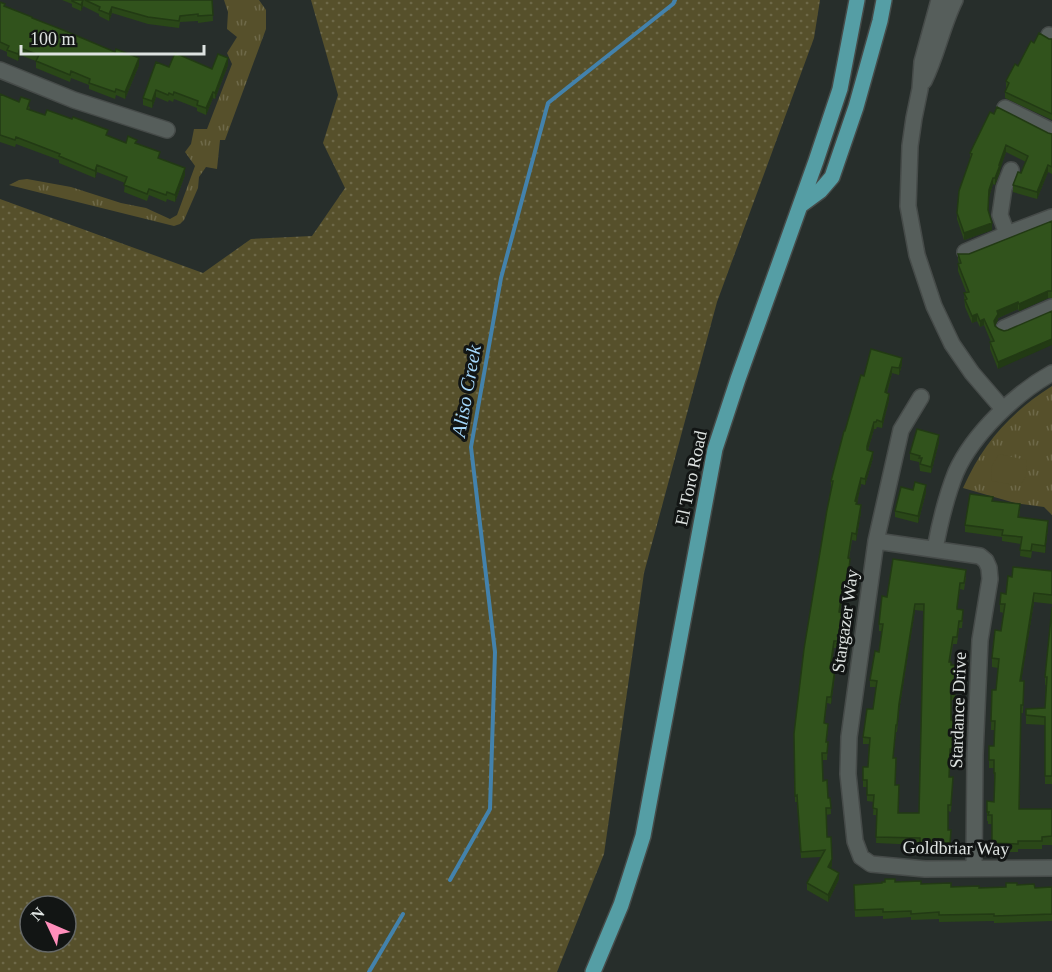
<svg xmlns="http://www.w3.org/2000/svg" width="1052" height="972" font-family="'Times New Roman',serif">
<style>
.grass{fill:url(#grass-dots);fill-rule:evenodd}
.park{fill:url(#park-tufts)}
.garden{fill:#56502b}
.lines{fill:none;stroke-linecap:round;stroke-linejoin:round}
.stream{stroke:#4382ac;stroke-width:4}
.minor-casing{stroke:#464b49;stroke-width:18}
.major-casing{stroke:#464b49;stroke-width:18}
.minor{stroke:#565e5b;stroke-width:15}
.major{stroke:#559ea5;stroke-width:15}
.wall{fill:#2a4718;fill-rule:evenodd}
.shaded-wall{fill:#223a14}
.building{fill:#31531c;stroke:#223a14;stroke-width:1.5;fill-rule:evenodd}
.labels{text-anchor:middle;stroke-width:6;stroke-linejoin:round;paint-order:stroke}
.street-label{font-size:18px;fill:#dee3e1;stroke:#121514}
.water-label{font-size:20px;font-style:italic;fill:#a5d8fc;stroke:#121514}
</style>
<defs>
<pattern id="grass-dots" width="8" height="8" patternUnits="userSpaceOnUse" patternTransform="scale(1.5)"><rect width="8" height="8" fill="#56502b"/><path d="M2 2h.1M6 6h.1" fill="none" stroke="#6e6949" stroke-width="1.8" stroke-linecap="round"/></pattern>
<pattern id="park-tufts" width="24" height="20" patternUnits="userSpaceOnUse" patternTransform="scale(1.5)"><rect width="24" height="20" fill="#56502b"/><path d="M3 7l-1-3M5 7V3M7 7l1-3M15 17l-1-3M17 17v-4M19 17l1-3" fill="none" stroke="#6e6949"/></pattern>
</defs>
<rect width="100%" height="100%" fill="#272e2b"/>
<path class="grass" d="M311,0H820L814,38L717,302L644,573L604,854L557,972H0V199L203,273L251,239L312,236L345,188L323,143L338,95ZM30,906H66V942H30Z"/>
<path class="park" d="M224,0H259L266,10V29L225,140H220L217,169L206,167L199,177L198,188L184,220L180,224L174,226L9,185L19,180L27,179L71,187L121,203L146,208L170,219L177,215L195,166L185,152L191,144L194,129H207L232,64L227,53L237,37L227,29L228,12Z
M1052,386V515L1044,507L1015,503L963,488C983,443 1011,412 1052,386Z"/>
<path class="garden" d="M999,454L1026,460C1028,471 1027,478 1019,486L992,481L991,467Z"/>
<g class="lines">
<path class="stream" d="M450,880L490,809L495,652L471,447L501,278L548,103L673,4L675,0
M369,972L403,914"/>
<g class="minor-casing">
<path id="minor" d="M939,0L922,62L920,89L914,118L910,146L908,206L917,255L934,306L952,344L972,373L1003,409
M1049,35L1052,36
M0,70L74,100L167,130
M924,81C937,55 942,26 955,0
M1005,108L1052,131
M1007,234L1000,215L1004,188L1011,170
M965,252L1007,234L1052,217
M1004,328L1052,307
M921,397L901,430L876,541L849,737L848,774L855,841L861,857L871,864L925,869L1052,868
M876,541L980,556L986,561L989,568L990,579L980,640L975,754L974,869
M935,549C940,522 946,497 956,472C973,434 1016,393 1052,373"/>
</g>
<g class="major-casing">
<path id="major" d="M801,205L820,191L832,177L856,107L880,21L884,0
M593,972L621,905L643,836L715,449L738,379L816,161L840,89L857,0"/>
</g>
<use href="#minor" class="minor"/>
<use href="#major" class="major"/>
</g>
<path class="wall" d="M62,0H212L213,21L198,23V21L180,22L179,28L148,24L112,13L109,21L99,16V14L83,6L81,11L72,7V4Z
M0,2L5,6L32,19L139,65L125,99L116,95L115,99L89,89V85L71,78L70,82L36,68V61L20,55L18,61L7,56V52L0,49Z
M1049,39H1052V120L1005,98V92L1007,89L1006,88V81L1018,66L1034,43Z
M228,65L215,99L213,98L206,115L197,111V108L174,99L173,102L169,100L168,102L156,97L152,108L143,105V98L169,67L212,69Z
M0,88V94L30,107L29,110L126,143L137,144L185,175L175,202L167,199L166,202L149,195L147,201L124,192L125,183L97,172L95,178L59,163V160L16,144L15,147L0,142Z
M1048,133L1052,134V174L1048,172L1037,199L1013,192V185L1021,173L1026,162L1006,152L1000,168V172L995,185L993,184L989,197L988,211L992,230L964,240L957,219V213L970,158V153Z
M1052,221V298H1048L1019,311L1018,309L998,318V320L995,326L999,329L998,369L990,349V342H991L984,325L980,327L977,321L972,323L965,307L964,293L966,292L958,271V264H959L958,260V254H969Z
M902,364L899,375L892,373L887,393L889,400L882,428L877,427L876,429H874L868,450L873,458L865,485L861,484L857,503V505L861,512L856,541L852,540L849,559L850,565L847,593H843L840,613L843,620L841,638L839,648H834L831,668L835,675L831,704L827,703L824,724L828,731L826,742H828L827,760H822L823,781L828,798H830L831,814L826,815L827,837L832,866L830,868L839,879L828,902L807,890V883L821,857L801,858L797,802H795L794,734L831,487V481L845,431L864,376Z
M939,442L931,473L920,471L919,462L910,460V453Z
M913,490L926,492L918,523L895,517V511Z
M993,501L1020,511L1019,517L1048,527L1045,553L1032,551L1031,558L1020,556L1021,544L1002,541V537L965,532V525Z
M1052,571V604L1034,602L1021,681H1024L1023,713H1021L1019,809H1052V845H1042V849H1018V852H992V824H988V821H987V801L994,802L995,782H994V768H989V746H994L995,730H991L992,690H996L998,668L992,667V658L1001,631L1004,613L1000,612V604L1006,594L1012,577Z
M966,577L964,590L960,589L957,609L963,617L962,628H959L957,644H953L950,662L951,665H956L955,700H951V720H955L954,756H950L949,777H953L951,812L948,811V830H951L950,850L920,849V845L876,843L877,815H873L874,802L867,801V787H863V767H868L869,744H863V737L873,709L876,687H870V680L879,652L882,631H879V624L887,597ZM915,610L924,611L919,813H899L895,785L893,758L896,732H897L899,711Z
M1052,607V784H1045V725L1026,724V709L1045,708L1046,685H1045V677Z
M895,882L921,884L951,887L979,888L1006,887L1017,885L1035,888L1052,887V921L994,923V921L939,922V919L911,920V917L883,919V916L855,917L854,885Z"/>
<path class="shaded-wall" d="M83,0V6L81,11V5Z
M112,7V13L109,21V14Z
M20,48V55L18,61V54Z
M139,58V65L125,99V92Z
M228,58V65L215,99V93Z
M156,90V97L152,108V101Z
M213,92V98L206,115V108Z
M1006,145V152L995,185V178L999,165Z
M97,165V172L95,178V171Z
M1048,165V172L1037,199V192Z
M185,168V175L175,202V195Z
M993,178V184L989,197V190Z
M992,223V230L964,240V233Z
M1048,291V298L1019,311V304Z
M1018,302V309L998,318V320L994,328V321L997,311Z
M977,314V321L972,323V316Z
M984,319V325L980,327V321Z
M1052,339V345L998,369V362Z
M902,358V364L899,375V368Z
M892,367V373L885,399V392Z
M889,394V400L882,428V422Z
M874,422V429L867,453V446Z
M939,435V442L931,473V467Z
M873,452V458L865,485V479Z
M861,478V484L857,503V508L855,501Z
M926,485V492L918,523V516Z
M861,505V512L856,541V534Z
M1048,521V527L1045,553V546Z
M843,586V593L839,619V612Z
M1034,593V602L1020,689V681Z
M915,604V610L899,711L897,732L899,704Z
M843,613V620L839,648V641Z
M834,641V648L830,675V668Z
M835,668V675L831,704V697Z
M832,859V866L828,873V867Z
M839,873V879L828,902V895Z"/>
<path class="building" d="M72,0H83L81,5L72,1Z
M85,0H212L213,15L198,16V14L180,16L179,21L148,17L112,7L109,14L99,10L100,7Z
M0,2L5,4L4,6L32,17V18L63,30L115,52L116,49L139,58L125,92L116,89L115,92L89,83L90,79L71,71L70,75L36,61L39,55L20,48L18,54L7,50L9,46L0,42Z
M1039,33L1049,39H1052V114L1005,92L1009,83L1006,81L1015,64L1018,66L1031,41L1034,43Z
M175,53L212,69L218,54L228,58L215,93L213,92L206,108L197,105L198,101L174,92L173,95L169,93L168,95L156,90L152,101L143,98L156,62L169,67Z
M0,94L19,102L21,97L30,100L27,109L45,115L47,110L72,119L73,117L108,130L106,135L126,143L128,136L137,140L135,143L160,152L158,158L185,168L175,195L167,192L166,195L149,189L147,194L124,185L127,177L97,165L95,171L59,156L60,154L16,137L15,140L0,135Z
M997,107L1048,133L1052,134V167L1048,165L1037,192L1013,185L1018,172L1021,173L1028,156L1006,145L999,165H1000L995,178H993L989,190L988,210L992,223L964,233L957,213L959,191L972,154L970,153L990,112L994,114Z
M1052,221V291H1048L1019,304L1018,302L997,311L998,314L994,321L995,326L999,329L1004,331L1008,330L1052,311V339L998,362L990,342L994,341L984,319L980,321L977,314L972,316L965,300L967,299L964,293L969,292L958,264L961,263L958,254H969Z
M871,349L902,358L899,368L892,367L885,392L889,394L882,422L877,420L876,422H874L867,446V450L873,452L865,479L861,478L855,501L857,502L856,504L861,505L856,534L852,533L848,558L850,559L847,587L843,586L839,612L843,613L841,631L839,641H834L830,668H835L831,697H827L824,723L828,724L826,742H828L827,753H822L823,781L827,780L828,798H830L831,808H826L827,837H831L832,859L828,867L839,873L828,895L807,883L825,850L801,852L797,795L795,796L794,734L804,649L827,510L833,481H831L844,431H845L861,375L864,376Z
M917,429L939,435L931,467L920,464L922,458H919L920,456L910,453Z
M915,482L926,485L918,516L895,511L901,487L913,490Z
M970,494L993,497L992,501L1020,504L1018,517L1048,521L1045,546L1032,544L1031,551L1020,550L1022,537L1002,535L1003,530L965,525Z
M893,559L966,570L964,583H960L957,607V609L963,610L962,621H959L957,637H953L949,662H951V665H956L955,694L951,693V720H955L954,749H950L949,777H953L951,805H948V830H951L950,843L920,842V838L876,837L877,809L873,808L874,795H867V780H863V767H868L870,738L863,737L867,709H873L877,681L870,680L875,651L879,652L883,624H879L882,596L887,597ZM915,604H924L919,813H898L899,785H895L896,758H893L896,725H897L899,704Z
M1013,567L1052,571V595L1034,593L1020,681H1024L1023,705H1021L1019,809H1052V836L1042,837V841H1018V844L992,843V815H988L989,812H987V801L994,802L995,773H994V760H989V746H994L995,721H991L992,690H996L999,659L992,658L995,630L1001,631L1005,604H1000L1001,593L1006,594L1008,576L1012,577Z
M1052,607V776H1045V717L1026,715V709L1045,708L1047,677H1045Z
M885,879H895V882L921,881V884L951,883V887L979,886V888L1006,887V883H1017V885L1034,884L1035,888L1052,887V914L994,916V914L939,915V912L911,914V911L883,912V909L855,910L854,885L882,883V882H885Z"/>
<g class="labels">
<g class="street-label">
<text transform="translate(691 478) rotate(-78)" y="6">El Toro Road</text>
<text transform="translate(845 621) rotate(-82)" y="6">Stargazer Way</text>
<text transform="translate(958 710) rotate(-88)" y="6">Stardance Drive</text>
<text transform="translate(956 848) rotate(1)" y="6">Goldbriar Way</text>
</g>
<g class="water-label">
<text transform="translate(466 391) rotate(-80)" y="7">Aliso Creek</text>
</g>
</g>
<g transform="translate(48 924) rotate(314)"><circle r="28" fill="#121514" stroke="#646766" stroke-width="1.5"/>
<path d="M0-4.5L10 22L0 15L-10 22Z" fill="#ff8ebb"/>
<text y="-9" font-size="16" font-weight="bold" text-anchor="middle" fill="#dee3e1">N</text>
</g>
<path d="M21 45v9h183v-9" fill="none" stroke="#dee3e1" stroke-width="3"/>
<text x="30" y="45" font-size="18" fill="#dee3e1" stroke="#121514" stroke-width="4.5" paint-order="stroke">100 m</text>
</svg>
